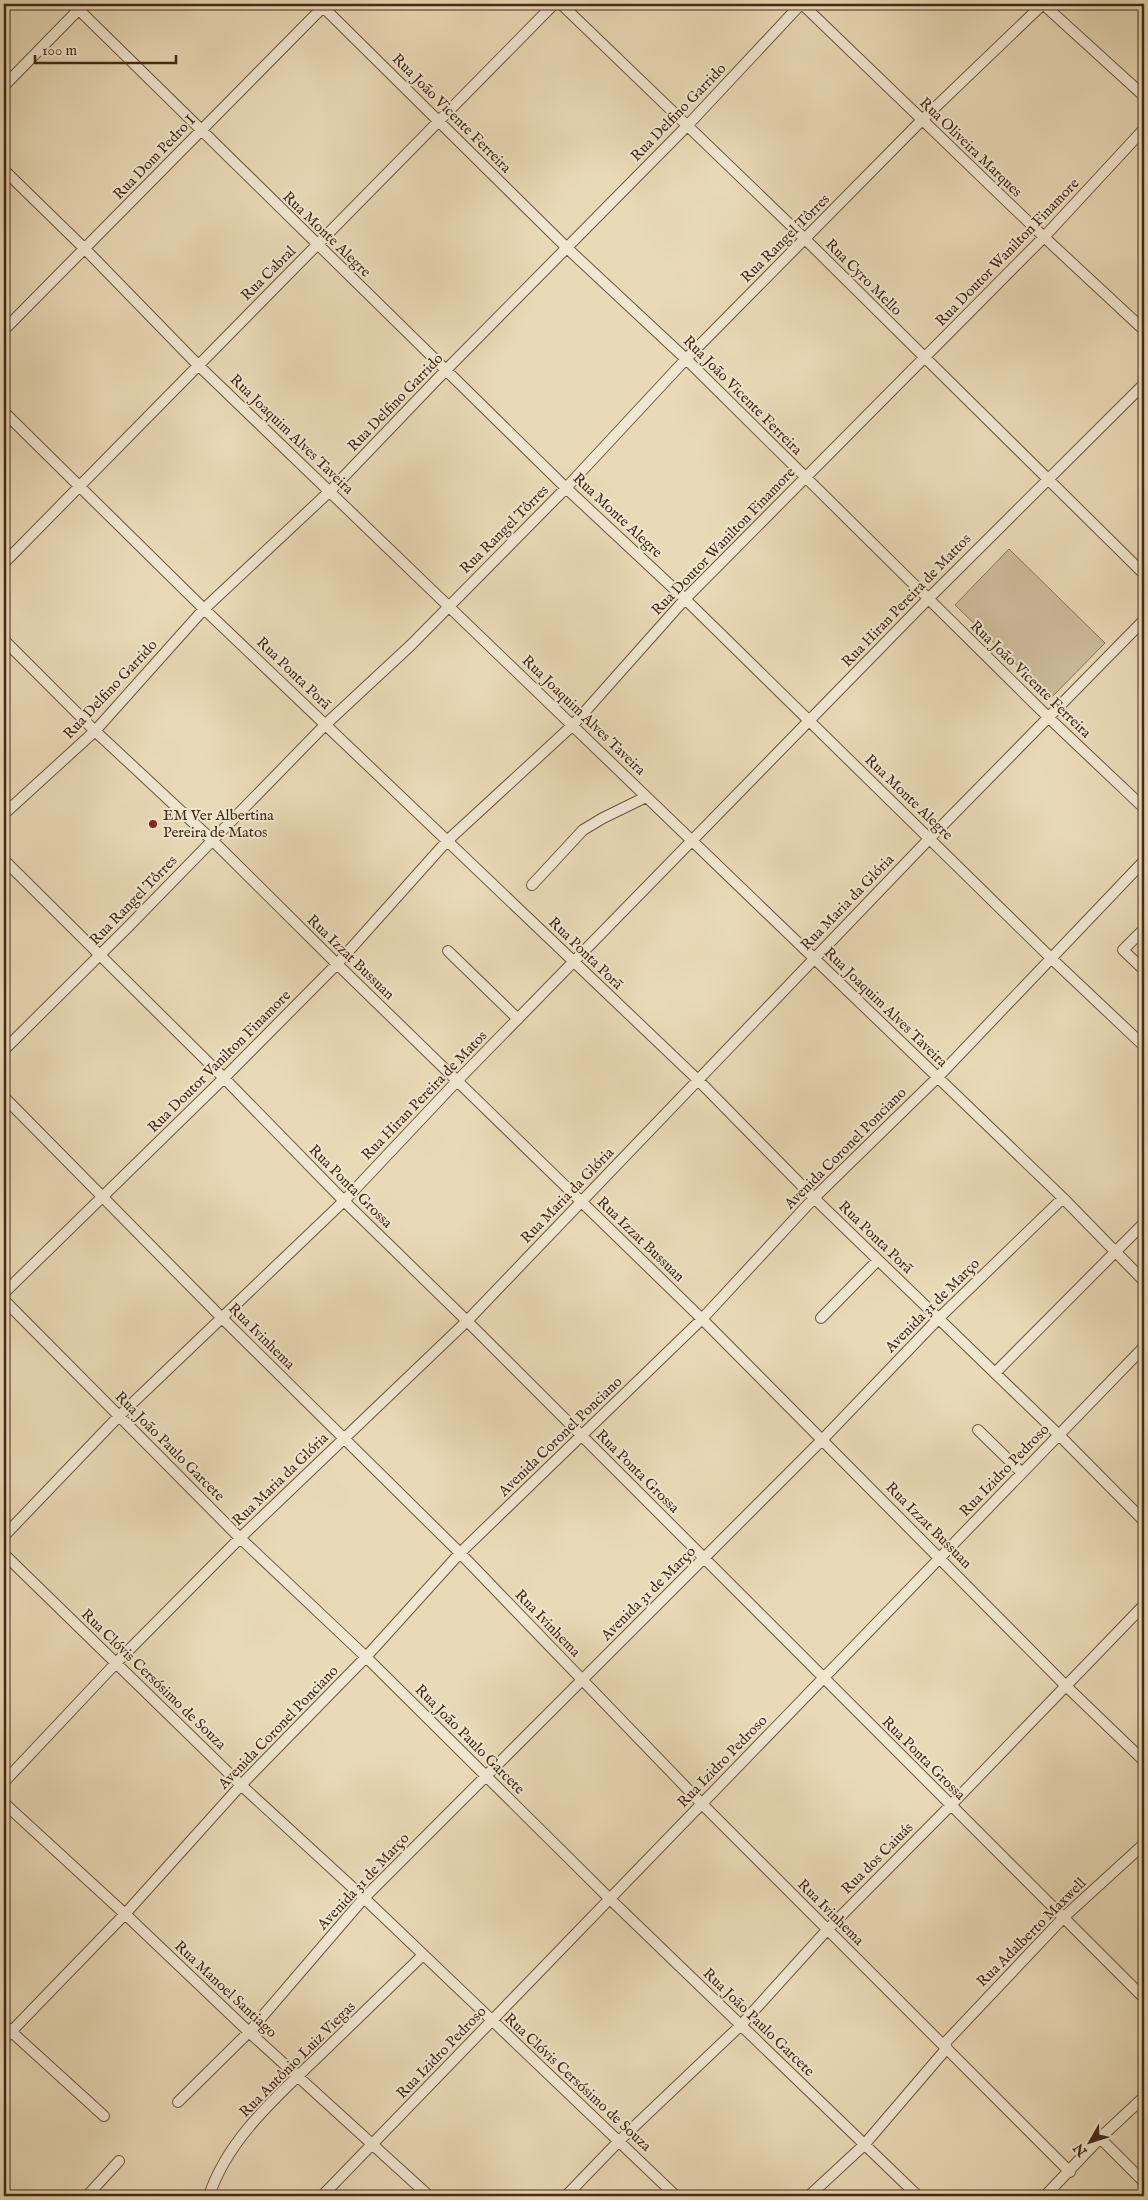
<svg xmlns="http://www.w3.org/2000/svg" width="1148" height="2200" font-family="'IM FELL English',serif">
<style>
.green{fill:#cdbc9c;stroke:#887359}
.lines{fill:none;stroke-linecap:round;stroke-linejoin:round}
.minor-casing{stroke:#6d563e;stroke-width:12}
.minor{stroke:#f1e7d0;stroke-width:10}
.poi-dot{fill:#8f2418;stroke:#f1e7d0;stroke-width:2}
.labels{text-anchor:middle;stroke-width:4;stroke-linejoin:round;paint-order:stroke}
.street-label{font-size:15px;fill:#442a16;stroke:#f1e7d0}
.poi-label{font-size:15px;fill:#442a16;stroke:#f1e7d0;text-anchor:start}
</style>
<rect width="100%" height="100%" fill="#e9dab7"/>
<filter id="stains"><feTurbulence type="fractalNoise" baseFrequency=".004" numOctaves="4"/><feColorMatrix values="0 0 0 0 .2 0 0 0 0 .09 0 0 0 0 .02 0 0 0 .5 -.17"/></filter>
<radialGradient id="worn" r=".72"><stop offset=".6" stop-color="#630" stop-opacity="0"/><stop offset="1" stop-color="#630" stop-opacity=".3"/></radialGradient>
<path class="green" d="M1009,549L1105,643L1051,698L955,605Z"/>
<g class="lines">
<g class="minor-casing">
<path id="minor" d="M73,4L566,488L685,599L1052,959L1144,1046
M320,4L567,248L686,359L1049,718L1144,808
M561,4L805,239L1144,574
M802,4L1044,237L1144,330
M1043,4L1144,96
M4,86L84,4
M4,170L85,249L198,365L1063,1198L1144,1281
M4,330L326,4
M4,412L204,609L698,1080L814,1198L1059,1435L1144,1521
M4,563L554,4
M4,640L95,731L212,840L337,964L702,1319L1065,1685L1144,1761
M4,814L95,731L204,609L330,491L446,370L686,127L801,4
M4,860L224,1078L344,1201L467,1321L1144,1998
M532,885L583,830L603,818L646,797
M1144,929L1123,950L1144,970
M448,951L518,1019
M4,1050L127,928L326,724L411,645L566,488L686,359L922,120L1043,4
M4,1097L222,1318L460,1553L702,1804L1070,2172
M4,1293L224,1078L337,964L447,841L573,725L685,599L1044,237L1144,129
M4,1300L240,1538L366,1657L610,1899L918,2196
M821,1318L878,1260
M995,1373L1144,1223
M978,1430L1022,1473
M4,1536L119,1416L344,1201L457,1081L928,599L1144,384
M4,1554L241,1785L364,1898L676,2196
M4,1782L116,1663L240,1538L467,1321L930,838L1144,620
M4,1803L125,1914L249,2032L429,2196
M4,2025L104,2116
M4,2039L125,1914L241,1785L366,1657L460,1553L702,1319L814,1198L937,1078L1144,861
M943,2045L1064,1917L1144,1844
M178,2102L249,2032L364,1898L822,1440L939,1318L1063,1198
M1100,2138L1144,2182
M87,2196L119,2161
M209,2196C228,2137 281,2093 324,2051C357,2019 390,1987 423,1955
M322,2196L1144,1347
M566,2196L619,2141L741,2025L827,1930L950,1806L1144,1605
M809,2196L864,2145L947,2048
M1045,2196L1100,2138L1144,2097"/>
</g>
<use href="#minor" class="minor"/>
</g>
<circle class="poi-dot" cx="153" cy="824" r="5"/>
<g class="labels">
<g class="street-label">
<text transform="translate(678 112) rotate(-46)" y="5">Rua Delfino Garrido</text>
<text transform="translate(452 113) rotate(45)" y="5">Rua João Vicente Ferreira</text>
<text transform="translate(971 147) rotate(44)" y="5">Rua Oliveira Marques</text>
<text transform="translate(154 157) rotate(-46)" y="5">Rua Dom Pedro I</text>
<text transform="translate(327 234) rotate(44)" y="5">Rua Monte Alegre</text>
<text transform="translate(785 238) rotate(-45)" y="5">Rua Rangel Tôrres</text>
<text transform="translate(1007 252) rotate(-46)" y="5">Rua Doutor Wanilton Finamore</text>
<text transform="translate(268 273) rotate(-45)" y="5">Rua Cabral</text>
<text transform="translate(864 277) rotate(45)" y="5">Rua Cyro Mello</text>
<text transform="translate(743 395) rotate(45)" y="5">Rua João Vicente Ferreira</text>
<text transform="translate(395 402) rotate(-46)" y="5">Rua Delfino Garrido</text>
<text transform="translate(292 434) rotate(44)" y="5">Rua Joaquim Alves Taveira</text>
<text transform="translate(618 515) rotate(43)" y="5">Rua Monte Alegre</text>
<text transform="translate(504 529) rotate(-45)" y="5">Rua Rangel Tôrres</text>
<text transform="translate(723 541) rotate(-46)" y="5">Rua Doutor Wanilton Finamore</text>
<text transform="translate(906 600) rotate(-46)" y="5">Rua Hiran Pereira de Mattos</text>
<text transform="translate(294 673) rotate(44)" y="5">Rua Ponta Porã</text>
<text transform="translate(1031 679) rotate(44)" y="5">Rua João Vicente Ferreira</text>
<text transform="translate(110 689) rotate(-47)" y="5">Rua Delfino Garrido</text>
<text transform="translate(584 715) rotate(44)" y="5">Rua Joaquim Alves Taveira</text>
<text transform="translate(909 797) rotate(44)" y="5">Rua Monte Alegre</text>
<text transform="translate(133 900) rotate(-46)" y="5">Rua Rangel Tôrres</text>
<text transform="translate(847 902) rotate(-46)" y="5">Rua Maria da Glória</text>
<text transform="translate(586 953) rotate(44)" y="5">Rua Ponta Porã</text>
<text transform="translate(351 957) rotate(44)" y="5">Rua Izzat Bussuan</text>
<text transform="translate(886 1007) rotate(44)" y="5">Rua Joaquim Alves Taveira</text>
<text transform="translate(219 1061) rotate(-45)" y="5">Rua Doutor Vanilton Finamore</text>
<text transform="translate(424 1095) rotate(-46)" y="5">Rua Hiran Pereira de Matos</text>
<text transform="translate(845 1148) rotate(-45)" y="5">Avenida Coronel Ponciano</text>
<text transform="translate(351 1186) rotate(45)" y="5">Rua Ponta Grossa</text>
<text transform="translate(567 1195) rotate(-46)" y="5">Rua Maria da Glória</text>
<text transform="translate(876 1237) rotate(44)" y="5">Rua Ponta Porã</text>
<text transform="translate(641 1239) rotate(44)" y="5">Rua Izzat Bussuan</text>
<text transform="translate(932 1305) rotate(-45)" y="5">Avenida 31 de Março</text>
<text transform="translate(262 1336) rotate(45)" y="5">Rua Ivinhema</text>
<text transform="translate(560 1436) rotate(-44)" y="5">Avenida Coronel Ponciano</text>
<text transform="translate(170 1446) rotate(45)" y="5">Rua João Paulo Garcete</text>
<text transform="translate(1004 1470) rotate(-46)" y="5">Rua Izidro Pedroso</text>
<text transform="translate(638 1471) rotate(45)" y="5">Rua Ponta Grossa</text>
<text transform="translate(280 1479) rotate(-44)" y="5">Rua Maria da Glória</text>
<text transform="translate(929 1525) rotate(45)" y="5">Rua Izzat Bussuan</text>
<text transform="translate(648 1593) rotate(-45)" y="5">Avenida 31 de Março</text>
<text transform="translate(548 1623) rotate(46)" y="5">Rua Ivinhema</text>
<text transform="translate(154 1679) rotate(44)" y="5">Rua Clóvis Cersósimo de Souza</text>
<text transform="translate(278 1727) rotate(-46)" y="5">Avenida Coronel Ponciano</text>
<text transform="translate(470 1739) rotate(45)" y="5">Rua João Paulo Garcete</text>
<text transform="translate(924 1758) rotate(45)" y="5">Rua Ponta Grossa</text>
<text transform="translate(722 1761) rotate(-46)" y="5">Rua Izidro Pedroso</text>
<text transform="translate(877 1858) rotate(-45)" y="5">Rua dos Caiuás</text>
<text transform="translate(363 1881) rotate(-47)" y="5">Avenida 31 de Março</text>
<text transform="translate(831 1912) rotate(45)" y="5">Rua Ivinhema</text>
<text transform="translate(1031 1932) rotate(-45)" y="5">Rua Adalberto Maxwell</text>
<text transform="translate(226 1989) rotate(43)" y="5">Rua Manoel Santiago</text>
<text transform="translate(759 2022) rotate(44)" y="5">Rua João Paulo Garcete</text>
<text transform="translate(441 2052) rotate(-46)" y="5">Rua Izidro Pedroso</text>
<text transform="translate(297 2059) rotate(-45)" y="5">Rua Antônio Luiz Viegas</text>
<text transform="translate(578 2082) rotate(43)" y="5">Rua Clóvis Cersósimo de Souza</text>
</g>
<g class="poi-label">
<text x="163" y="820">EM Ver Albertina<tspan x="163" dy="17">Pereira de Matos</tspan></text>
</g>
</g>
<rect width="1148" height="2200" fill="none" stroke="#e9dab7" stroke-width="20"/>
<rect x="5" y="5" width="1138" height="2190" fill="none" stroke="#442a16" stroke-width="2.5"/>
<rect x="10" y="10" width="1128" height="2180" fill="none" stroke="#442a16"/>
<g transform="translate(1090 2142) rotate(231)" stroke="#f1e7d0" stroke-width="4" paint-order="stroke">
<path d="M0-4L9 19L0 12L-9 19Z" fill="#442a16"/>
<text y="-8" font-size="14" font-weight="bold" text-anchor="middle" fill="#442a16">N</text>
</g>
<path d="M35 55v8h141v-8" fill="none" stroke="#442a16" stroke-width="2.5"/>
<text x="42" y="55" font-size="15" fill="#442a16" stroke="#f1e7d0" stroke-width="4" paint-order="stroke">100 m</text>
<rect width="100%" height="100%" filter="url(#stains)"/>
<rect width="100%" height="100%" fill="url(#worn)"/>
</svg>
